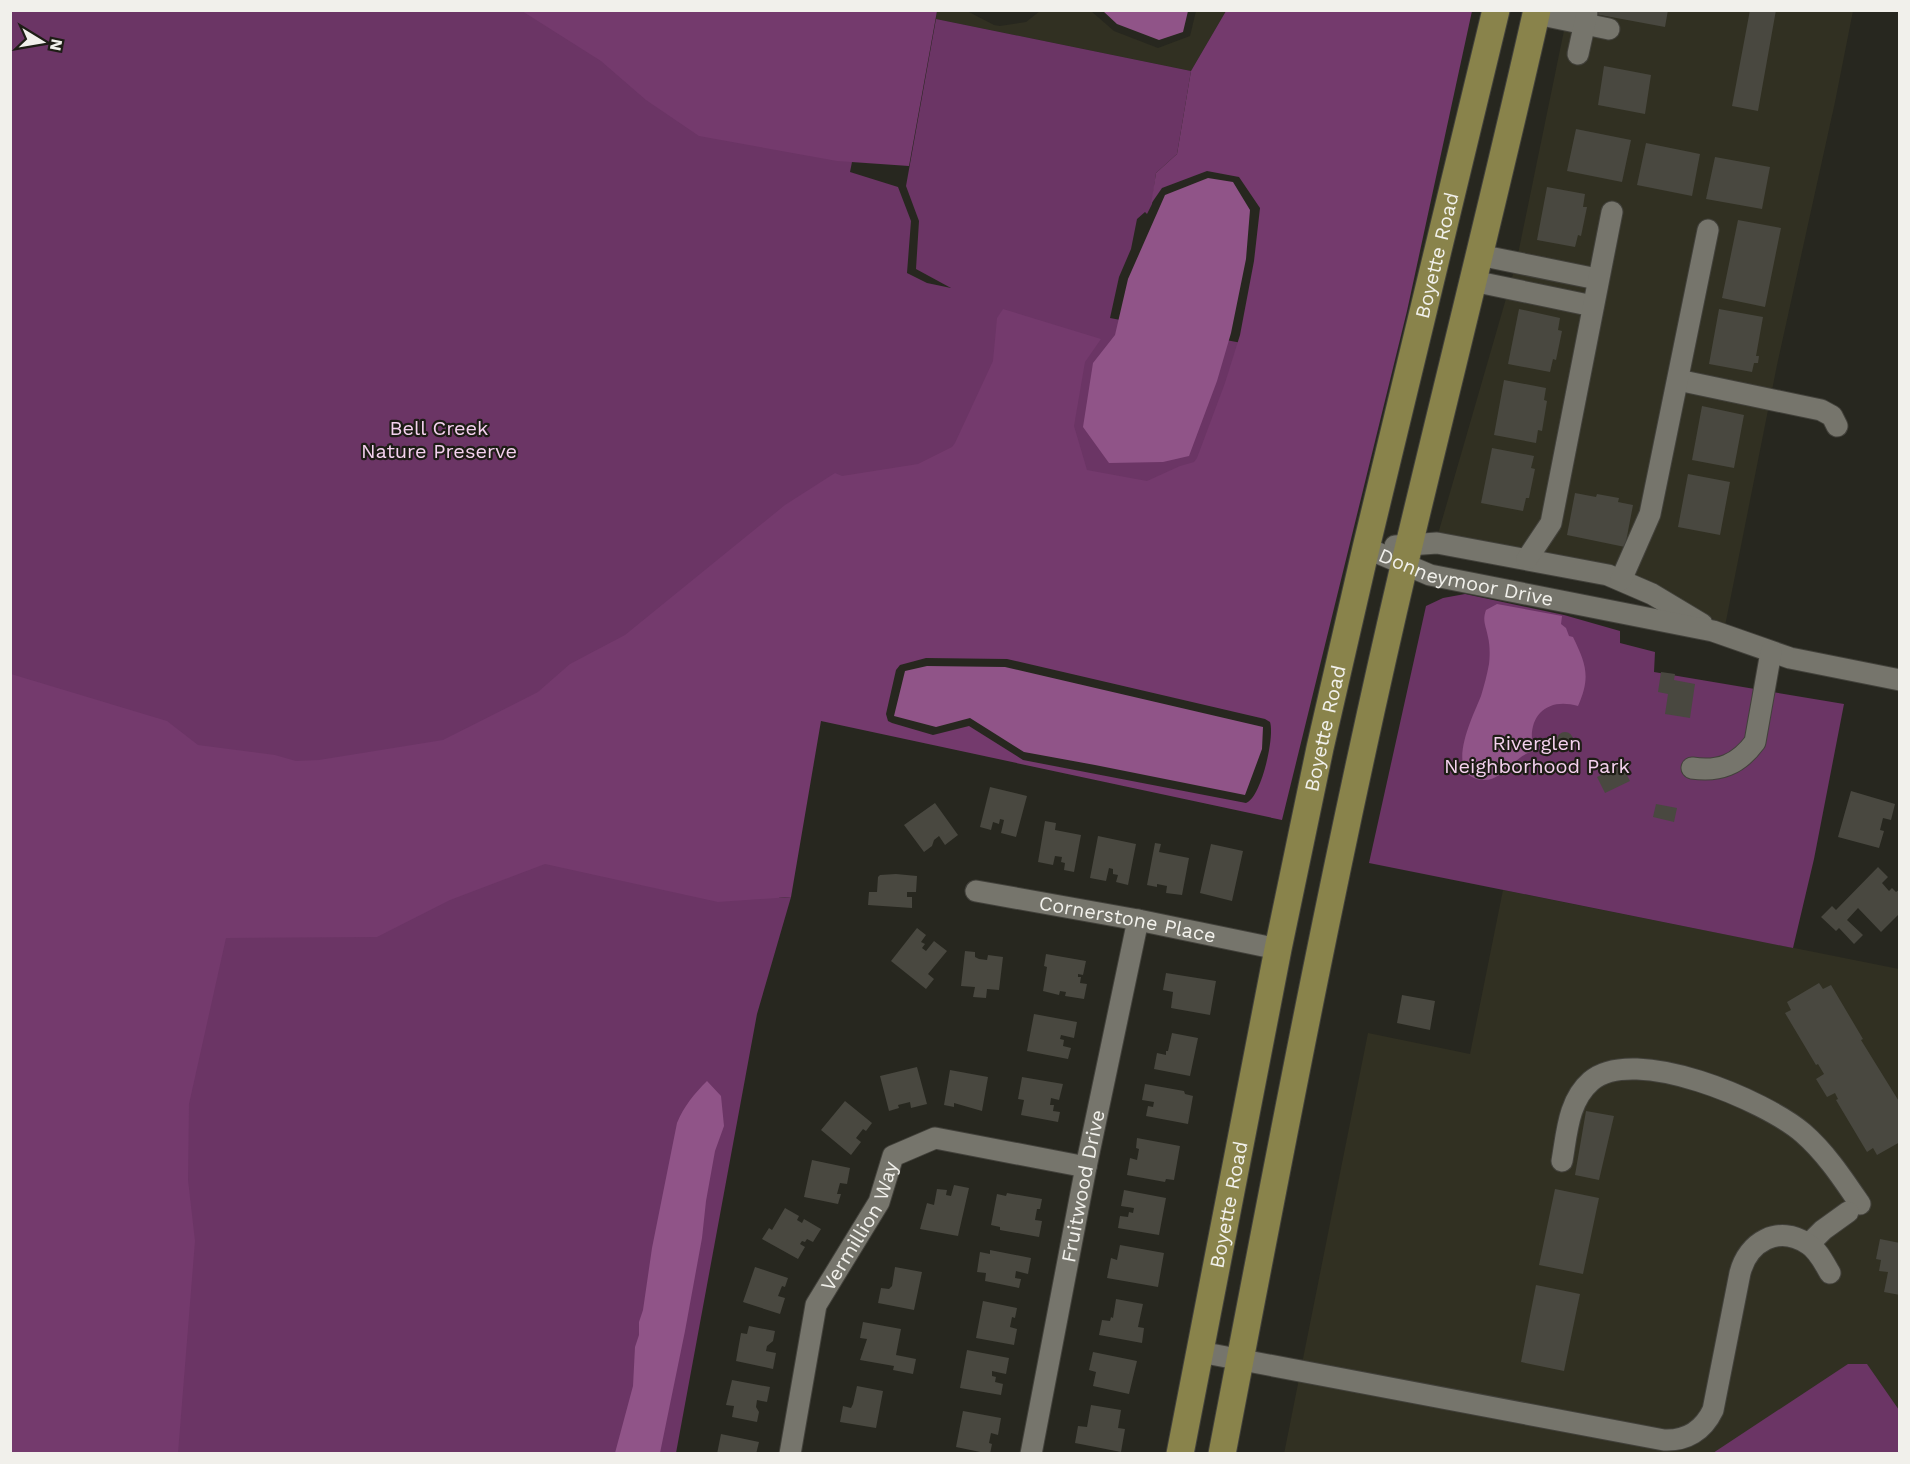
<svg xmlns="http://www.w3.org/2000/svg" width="1910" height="1464" font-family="'Work Sans',sans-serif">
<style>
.built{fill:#313022}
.green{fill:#6b3565}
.forest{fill:#743a6d;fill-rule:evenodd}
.water{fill:#905488}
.building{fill:#494840}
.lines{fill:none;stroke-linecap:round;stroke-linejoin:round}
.minor-casing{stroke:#42413b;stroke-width:23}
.major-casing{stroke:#42413b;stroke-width:29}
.minor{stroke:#76756c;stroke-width:21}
.major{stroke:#89834b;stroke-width:27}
.labels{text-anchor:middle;stroke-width:4.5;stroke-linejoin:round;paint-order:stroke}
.street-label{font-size:20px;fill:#f1f0eb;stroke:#1e1d16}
.park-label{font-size:20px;fill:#f5d2ef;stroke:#1e1d16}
</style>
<rect width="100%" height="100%" fill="#27271f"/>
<path class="built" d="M937,11H967L994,25L1000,26L1026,22L1040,11H1091L1114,31L1158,48L1190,36L1196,11H1226L1191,71L936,19Z
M1568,11H1853L1835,102L1777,365L1725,626L1678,599L1438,534L1516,264Z
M1503,890L1899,969V1453L1284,1454L1368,1033L1470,1054Z"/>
<path class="green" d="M10,11H882L850,172L898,187L911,221L907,273L927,283L951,288L916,269L919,221L906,186L936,19L1191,71L1177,154L1156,173L1152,204L1147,214L1145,212L1137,219L1131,249L1119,277L1110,318L1342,362L1292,699L832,609L779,898L791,897L757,1014L676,1453H11Z
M1465,594L1564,615L1620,631V643L1655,652L1654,672L1844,704L1814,859L1793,948L1369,863L1426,606L1443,598Z
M1848,1364H1867L1899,1410V1453H1713Z"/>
<path class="forest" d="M522,11H937L909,166L837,161L699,136L646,100L601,61Z
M1226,11H1472L1407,311L1282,820L821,721L791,897L718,902L545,864L450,900L377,937L226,938L189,1104L188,1180L195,1241L178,1453H11V674L167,721L198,745L275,755L296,761L319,760L443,740L538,692L570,664L625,635L785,505L835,473L842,476L918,464L952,447L955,443L993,361L997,318L1003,309L1101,339L1085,362L1074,426L1087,470L1147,481L1180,466L1194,462L1197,458L1225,383L1240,335L1254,261L1260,208L1239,177L1207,171L1162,188L1151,204L1156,173L1177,154L1191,71ZM926,658L1007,659L1265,719L1270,722C1275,737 1261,798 1246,803L1023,760L969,726L933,735L892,723L888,721L886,714L896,670L900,665Z"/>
<path class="water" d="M1103,11H1188L1183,32L1159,40L1117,24Z
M1208,178L1233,182L1250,210L1246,259L1231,333L1217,381L1189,456L1163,462L1109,463L1083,427L1093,363L1115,335L1128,279L1165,195Z
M1497,604L1562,616L1561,624L1566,628L1569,636L1573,637C1586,664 1591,677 1578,706C1545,696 1525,719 1534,751C1514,755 1503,782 1482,780C1442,776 1474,714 1481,696C1484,686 1487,675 1489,664C1490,656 1490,645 1488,637C1486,626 1482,621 1486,610Z
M927,666L1005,667L1263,727L1262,749L1245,795L1095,765L1024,752L970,718L936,727L894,716L905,671Z
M707,1081L721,1096L724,1126L715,1151L706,1201L702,1238L685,1331L660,1453H615L633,1386L635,1347L639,1335V1322L643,1310L652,1248L677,1123C684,1106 694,1094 707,1081Z"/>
<path class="building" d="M1596,10H1668L1665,27L1595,14Z
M1750,10H1776L1758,111L1732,106Z
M1604,66L1651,75L1645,114L1598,105Z
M1576,129L1631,140L1622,182L1567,171Z
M1646,143L1700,154L1692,196L1637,185Z
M1715,157L1770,167L1762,209L1706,199Z
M1547,187L1585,194L1583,207H1587L1581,236L1578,235L1575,247L1537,240Z
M1738,220L1781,228L1765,307L1722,298Z
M1519,309L1560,318L1558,330L1562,331L1556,360L1553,359L1550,372L1508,364Z
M1719,309L1763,317L1756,356H1759L1758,363H1754L1752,372L1709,364Z
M1504,380L1546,388L1544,400L1547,401L1542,431L1538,430L1536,443L1494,435Z
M1702,406L1744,415L1734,468L1692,460Z
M1492,448L1534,456L1531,468L1535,469L1529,498H1526L1523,511L1481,503Z
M1688,474L1730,482L1720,535L1678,527Z
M1575,493L1596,497L1597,494L1619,498L1618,502L1633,505L1625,547L1567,535Z
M1661,672L1675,674L1674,680L1695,684L1690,718L1665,714L1668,694L1658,692Z
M1557 740a8 8 0 1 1 16 0a8 8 0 1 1-16 0Z
M1622,765L1630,781L1605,793L1597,777Z
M990,787L1027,796L1016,837L1001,833L1004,820L1000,819L999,824L993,822L991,830L980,827Z
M1851,791L1895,804L1891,820L1883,818L1880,830L1884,831L1879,848L1838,837Z
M935,803L958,835L945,845L939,836L934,840L932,846L924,852L904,825Z
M1656,804L1677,808L1674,822L1653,817Z
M1045,821L1056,823L1055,830L1081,835L1074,872L1064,870L1065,863L1061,862L1062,857L1055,856L1053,865L1038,862Z
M1098,836L1136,844L1128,885L1116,882L1118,875L1113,874V869L1109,868L1106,881L1090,878Z
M1155,843L1161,844L1159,852L1189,858L1182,895L1166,893L1167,886L1157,884V887L1147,885Z
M1211,844L1243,851L1232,901L1200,893Z
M1878,867L1888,877L1882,883L1889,891L1892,888L1896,892L1900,889V913L1881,932L1858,908L1847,920L1863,935L1854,944L1839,928L1836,931L1821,917L1832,906L1836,910Z
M896,874L917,876L916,892H907V897H912V908L868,905L869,892H877L878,877L880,875Z
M917,928L926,935L921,942L925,944L922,948L926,951L934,941L947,951L928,974L934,979L926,989L891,961Z
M965,951L975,952V957L979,959L987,960L988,955L1003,957L999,990L987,989L986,998L973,997L975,987L961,986Z
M1046,954L1086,961L1083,975L1078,974V977H1081L1080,983L1087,984L1084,999L1065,996L1066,992L1060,991L1059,995L1043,991L1047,967L1044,966Z
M1166,973L1216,981L1210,1015L1171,1008L1173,992L1163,990Z
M1819,983L1823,989L1831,985L1863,1039L1861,1040L1900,1103V1142L1877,1155L1873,1148L1867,1152L1836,1100L1838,1099L1835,1093L1827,1097L1816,1079L1824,1074L1818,1064L1816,1065L1785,1013L1791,1010L1787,1002Z
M1402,995L1435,1001L1430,1030L1397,1023Z
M1034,1014L1077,1022L1074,1038L1061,1035L1060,1039L1064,1040L1063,1046L1071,1048L1068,1059L1027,1051Z
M1172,1033L1198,1038L1190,1076L1154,1069L1157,1053L1166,1055V1051H1168Z
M917,1067L927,1104L911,1108L910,1102L898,1105L899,1108L889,1111L880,1076Z
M950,1070L988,1077L982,1111L954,1103V1107L944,1105Z
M1022,1077L1063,1084L1059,1100L1051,1098L1050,1105H1054L1053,1111L1060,1112L1058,1122L1021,1115L1024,1100L1018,1099Z
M1145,1084L1184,1091L1185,1094L1193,1096L1188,1124L1146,1116L1148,1106L1153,1107L1154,1102L1142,1100Z
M845,1101L872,1123L866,1131L863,1129L856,1138L861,1142L851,1155L821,1130Z
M1586,1111L1614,1116L1599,1180L1575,1175Z
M1137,1138L1180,1146L1174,1180L1166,1179L1165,1182L1127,1175L1130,1158L1137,1160L1139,1149L1136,1148Z
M812,1160L850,1168L847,1184L840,1183L837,1194H841L838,1204L804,1197Z
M954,1185L969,1188L958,1236L920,1229L927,1203L934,1205L937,1189L947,1190L946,1195L951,1196Z
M1555,1189L1599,1198L1583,1274L1539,1265Z
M1124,1190L1166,1198L1159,1235L1118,1228L1120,1216L1128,1217L1129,1212L1133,1213L1134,1208L1121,1206Z
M1007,1193L1042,1199L1040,1209H1037L1035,1220L1042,1221L1039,1237L1000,1230V1227L991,1225L997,1194L1006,1196Z
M785,1208L799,1216L797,1220L802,1223L804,1219L821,1229L813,1242L807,1239L805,1242L802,1241L800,1244L805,1247L798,1259L762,1239L769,1228L772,1230Z
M1880,1239L1900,1243V1295L1884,1292L1888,1272L1879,1271L1881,1260L1876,1259Z
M1120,1245L1164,1253L1158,1287L1107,1278L1111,1258L1117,1260Z
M990,1250L1031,1258L1028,1274L1016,1271L1015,1278L1021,1279L1019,1288L985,1281L986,1273L977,1272L980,1252L990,1254Z
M755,1267L788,1278L785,1287L782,1286L778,1296L785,1298L780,1314L743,1302Z
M895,1267L922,1272L914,1310L878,1303L881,1288L889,1289L892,1286Z
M1536,1285L1580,1294L1564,1371L1521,1362Z
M1116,1299L1143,1304L1138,1327L1144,1328L1142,1343L1099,1335L1102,1320L1110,1321L1111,1317L1113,1318Z
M983,1301L1017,1308L1015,1318L1012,1317L1010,1327L1017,1329L1014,1345L976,1338Z
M863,1322L901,1329L896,1355L916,1359L913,1374L893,1370L894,1366L860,1360L867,1339L860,1338Z
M749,1326L775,1331L773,1341L767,1346L766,1351L776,1353L773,1369L736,1361L741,1333L747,1334Z
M967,1350L1009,1358L1006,1374L992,1371V1376L996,1377L995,1382L1003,1384L1001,1395L960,1388Z
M1093,1352L1137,1361L1129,1394L1093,1386L1096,1372L1089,1370Z
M732,1380L770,1387L767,1402L757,1400L756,1407L759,1412L757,1422L732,1417L734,1406L726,1405Z
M857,1386L883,1391L876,1428L840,1422L843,1406L851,1408L853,1404Z
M1091,1405L1121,1410L1118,1428L1125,1429L1121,1452L1075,1443L1078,1426L1087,1427Z
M963,1411L1001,1418L998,1435L991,1433L989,1443L992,1444L990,1454L956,1447Z
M721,1434L759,1442L756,1454H717Z"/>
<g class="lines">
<g class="minor-casing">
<g id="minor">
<path d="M1537,14L1609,29"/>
<path d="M1578,54L1587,13"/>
<path d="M1479,255L1597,279"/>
<path d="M1473,281L1593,306"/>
<path d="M1678,380L1821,410L1832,416L1837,426"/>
<path d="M1395,546L1437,543L1608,575L1652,594L1702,624"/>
<path id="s1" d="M1366,548L1430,575L1713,631L1790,658L1900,680"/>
<path d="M1527,559L1551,523L1612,212"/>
<path d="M1621,580L1650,514L1708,230"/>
<path d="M1692,768C1719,772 1738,765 1755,742L1771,652"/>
<path id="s2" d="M976,891L1138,920L1278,949"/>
<path d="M1562,1161C1567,1133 1568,1101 1591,1081C1634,1044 1766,1101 1803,1133C1826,1153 1843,1179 1860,1204"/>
<path d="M1809,1244L1823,1230L1848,1212"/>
<path d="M1200,1352L1664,1440C1686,1441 1703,1431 1713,1410L1740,1273C1748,1242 1778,1224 1808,1244C1818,1250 1824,1263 1830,1273"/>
<path id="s3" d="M790,1454L816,1305L879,1202L893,1156L935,1138L1086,1167"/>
<path id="s4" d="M1031,1454L1086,1167L1138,920"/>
</g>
</g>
<g class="major-casing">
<g id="major">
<path id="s5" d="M1180,1454L1278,949L1320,748L1366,548L1496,10"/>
<path d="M1222,1454C1279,1157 1335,860 1404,566C1448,381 1495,196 1537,10"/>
</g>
</g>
<use href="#minor" class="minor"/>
<use href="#major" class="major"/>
</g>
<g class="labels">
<g class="street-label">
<text dy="7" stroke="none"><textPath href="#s5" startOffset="1226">Boyette Road</textPath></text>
<text dy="7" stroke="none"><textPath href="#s1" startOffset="105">Donneymoor Drive</textPath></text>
<text dy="7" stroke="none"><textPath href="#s5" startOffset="740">Boyette Road</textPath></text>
<text dy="7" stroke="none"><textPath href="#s2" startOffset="154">Cornerstone Place</textPath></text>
<text dy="7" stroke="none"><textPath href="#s4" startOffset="273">Fruitwood Drive</textPath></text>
<text dy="7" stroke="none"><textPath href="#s5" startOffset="254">Boyette Road</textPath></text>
<text dy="7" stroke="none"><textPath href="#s3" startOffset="242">Vermillion Way</textPath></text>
</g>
<g class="park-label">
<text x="439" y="435">Bell Creek<tspan x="439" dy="23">Nature Preserve</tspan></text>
<text x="1537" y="750">Riverglen<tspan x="1537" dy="23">Neighborhood Park</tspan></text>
</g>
</g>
<rect width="1910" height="1464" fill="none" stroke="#f1f0eb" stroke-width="24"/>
<g transform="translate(42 42) rotate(101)" stroke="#1e1d16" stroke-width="4.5" paint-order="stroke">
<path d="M0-4.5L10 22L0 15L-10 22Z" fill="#f1f0eb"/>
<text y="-9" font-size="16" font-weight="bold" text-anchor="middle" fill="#f1f0eb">N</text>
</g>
</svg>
